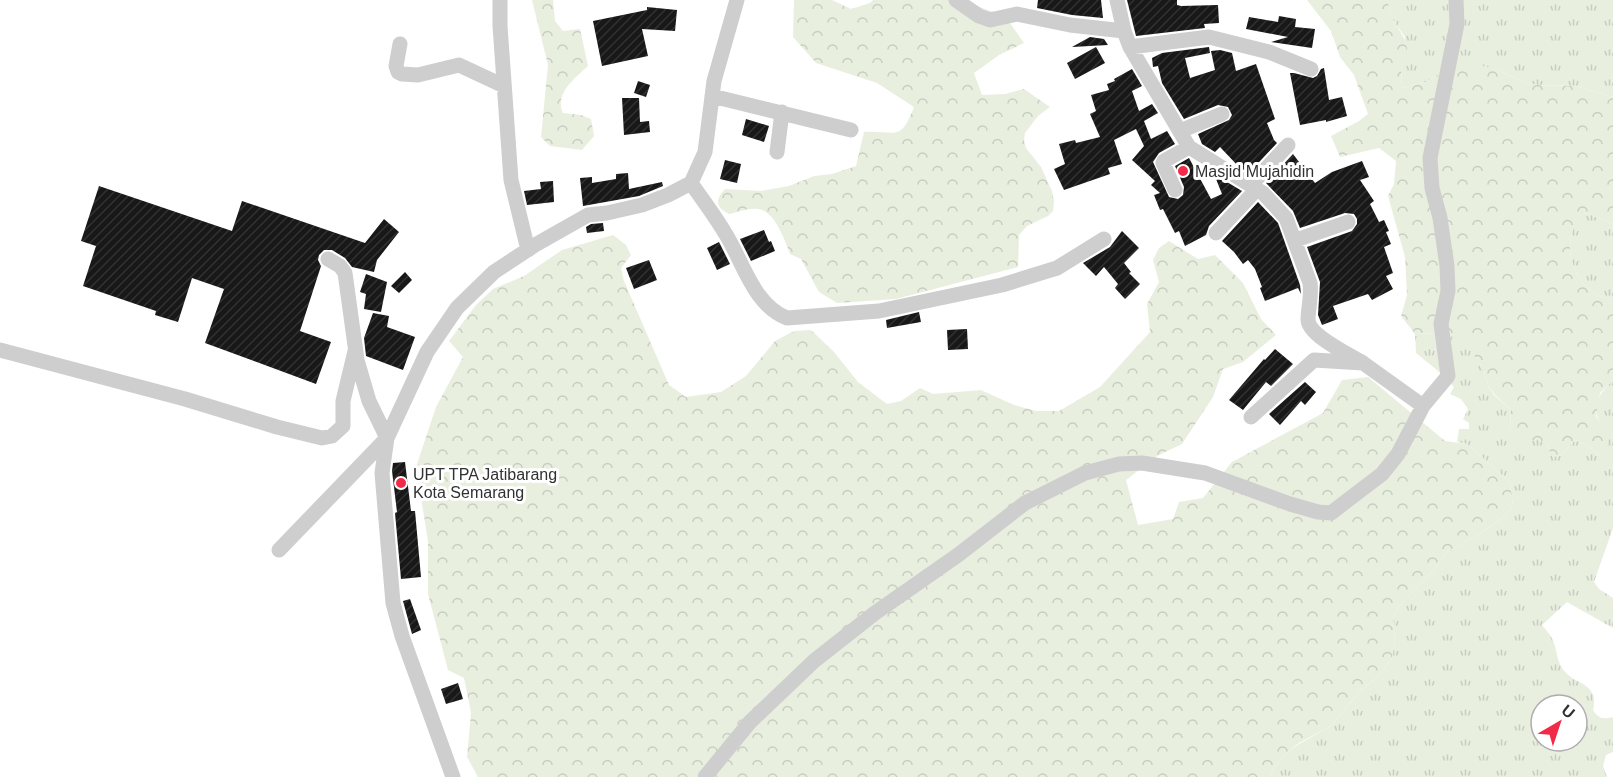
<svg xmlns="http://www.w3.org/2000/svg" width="1613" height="777" font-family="Arial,sans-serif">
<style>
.grass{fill:url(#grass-tufts);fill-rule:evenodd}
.forest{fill:url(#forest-crowns)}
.building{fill:url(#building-hatch)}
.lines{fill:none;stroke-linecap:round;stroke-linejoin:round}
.minor{stroke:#cecece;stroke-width:15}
.poi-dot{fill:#f12a48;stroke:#fff;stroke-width:2}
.labels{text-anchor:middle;stroke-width:6;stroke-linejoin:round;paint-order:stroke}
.poi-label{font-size:16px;fill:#313131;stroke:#fff;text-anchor:start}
</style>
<defs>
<pattern id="grass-tufts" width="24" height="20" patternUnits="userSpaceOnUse" patternTransform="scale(1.5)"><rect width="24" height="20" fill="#e8efdf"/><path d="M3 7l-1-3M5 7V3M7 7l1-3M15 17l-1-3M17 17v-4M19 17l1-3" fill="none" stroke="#c7cdc0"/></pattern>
<pattern id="forest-crowns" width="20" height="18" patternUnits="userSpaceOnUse" patternTransform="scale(1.5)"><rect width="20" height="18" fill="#e8efdf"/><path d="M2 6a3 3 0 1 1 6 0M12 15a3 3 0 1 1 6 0" fill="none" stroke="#c7cdc0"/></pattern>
<pattern id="building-hatch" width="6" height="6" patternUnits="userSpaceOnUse" patternTransform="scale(1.5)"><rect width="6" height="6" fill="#181818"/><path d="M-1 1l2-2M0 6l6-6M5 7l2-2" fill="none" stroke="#313131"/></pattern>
</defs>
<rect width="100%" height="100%" fill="#fff"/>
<path class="grass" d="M1387,0H1613V97L1575,86L1539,85L1526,83L1495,69H1446L1427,82L1402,88L1401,67L1405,37L1393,20Z
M1586,213L1613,224V298C1593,301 1574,275 1571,257C1568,245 1573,230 1575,218Z
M1433,333L1464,338L1484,371L1488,385L1494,395L1511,410L1510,431L1547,443L1550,453L1560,456L1575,440L1586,445L1600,456L1608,437C1592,411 1590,403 1613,380V528L1594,582L1599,589L1613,598V628L1567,602L1542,625C1546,630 1551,635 1553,641C1557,649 1556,658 1562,668C1573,686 1600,681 1593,710C1598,719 1604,719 1613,717V752L1606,755L1603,766L1607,777H1270L1274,768L1289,751L1299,744L1331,726L1360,691L1378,676L1392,659L1395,639L1393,617L1398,607L1433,571L1447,552L1478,535L1506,515L1513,505L1510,482L1467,444L1457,442L1459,429H1469V423L1463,419L1468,409L1461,399L1450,394L1454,387L1437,370L1416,353L1415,334ZM1541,705H1577V741H1541Z"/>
<path class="forest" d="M532,0H553L555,21L563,31L580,29L588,66C575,78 554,94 563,113L581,115L591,119L594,136L582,150L550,146L541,137L548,65Z
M794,0H832L851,9L870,3L873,0H962L990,11L1003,13L1024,43L999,55L974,73L982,95L1005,94L1024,89L1050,107L1038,116L1025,133L1024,140L1026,148L1041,167L1052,191L1054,202L1053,211L1048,216L1027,226L1019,235L1018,267L896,299L837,303L819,292L801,259L790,254C786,242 775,214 762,210C752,206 739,212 729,214C715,206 715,200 725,189L761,191L789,186L814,176L832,174L856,166L864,132C897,130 900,143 914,107L877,83L816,63L793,37Z
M1307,0H1387C1389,6 1391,13 1393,19C1400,34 1416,48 1401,67L1402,88L1427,82L1446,69L1471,63L1495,69L1526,83L1539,85L1575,86L1613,97V224L1586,213L1576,218C1573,230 1568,245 1571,257C1574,275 1593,301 1613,298V380L1600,393L1596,416L1609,437L1606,455L1600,456L1586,445L1575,440L1560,456L1554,457L1550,453L1547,443L1537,440L1515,441L1510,431L1511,410L1495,395L1488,385L1484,371L1464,339L1433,333L1415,334L1401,316L1407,295L1405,257L1388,196L1394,184L1396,161L1379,148L1340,157L1331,136L1359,121L1368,114L1354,75L1340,57L1331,31Z
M613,235L626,245L631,255L621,268L624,281L669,385L686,397L721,392L746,376L775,341L794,331L811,330L834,352L858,382L887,404L901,401L920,388L933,394L981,390L1014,405L1036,411H1059L1100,387L1150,332L1147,304L1159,282L1153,260L1159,248L1169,241L1198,259L1215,255L1243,283L1261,319L1276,335L1243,362L1223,369L1213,397L1182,444L1157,456L1126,480L1138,525L1173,519L1179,502L1203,498L1232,462L1323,413L1342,380L1368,377L1445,441L1467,444L1510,482L1513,505L1506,515L1478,535L1447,552L1433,571L1398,607L1393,617L1395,639L1392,659L1378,676L1360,691L1331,726L1299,743L1289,751L1274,768L1270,777H478L467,757L471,713L464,678L448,670L428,594V541L416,467L436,407L463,357L449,341L476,305L493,289L524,276L562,250Z"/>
<path class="building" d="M1038,0H1101L1103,18L1072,15L1037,8Z
M1127,0H1177V5L1181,6L1218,5L1219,23L1204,24L1205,28L1136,36Z
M647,7L677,10L675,31L642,29L648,56L602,66L593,21L647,10Z
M1279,16L1296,19L1295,27L1315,29L1312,48L1271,42L1288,37L1246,29L1249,17L1278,22Z
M1090,37L1104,39L1108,45L1072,47Z
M1096,47L1105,63L1075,79L1067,63Z
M1209,47L1210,53L1185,58L1190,78L1215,70L1211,51L1220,50L1232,53L1236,71L1256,64L1275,119L1267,123L1274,140L1277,143L1249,173L1239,167L1220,147L1215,152L1202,144L1198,134L1229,120L1232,115L1228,107L1218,105L1184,119L1162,83L1158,66L1153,67L1152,58L1162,53Z
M1324,68L1329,100L1342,97L1347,116L1326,122V120L1300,125L1290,73H1294L1313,78L1317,76L1321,69Z
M1132,69L1142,86L1132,91L1139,111L1152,104L1158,113L1144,121L1151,139L1167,131L1175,144L1159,153L1153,162L1169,197L1178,199L1183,195L1184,187L1175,166L1189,158L1211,199L1222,194L1214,174L1225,183L1227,182L1242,191L1209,226L1206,235L1185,246L1179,231L1175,233L1163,209L1160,210L1154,195L1160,193L1151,185L1155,181L1132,160L1144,146L1136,129L1114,140L1122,164L1108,168L1110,174L1064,190L1054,169L1065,164L1059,144L1075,140L1076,143L1100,137L1090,114L1096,111L1091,95L1109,90L1107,84L1115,81L1114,79Z
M638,81L650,85L646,97L634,93Z
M622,98H639L640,122L649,121L650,132L624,135Z
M746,119L769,126L764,142L742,135Z
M1293,154L1315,183L1332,172L1362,161L1369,177L1360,180L1374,201L1370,204L1379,222L1384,220L1389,231L1386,232L1391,244L1384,247L1393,273L1386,276L1393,289L1372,300L1368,294L1333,306L1338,319L1322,325L1318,315L1320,282L1307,247L1352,231L1357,224V219L1354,214L1345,213L1300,228L1293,211L1266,183Z
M725,160L741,164L737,183L720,179Z
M628,173L629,189L662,182L663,186L639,196L583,206L580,178L592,177V183L616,179V174Z
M553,181L554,202L527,205L524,191L541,189L540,182Z
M99,186L232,231L242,201L365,243L384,219L399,232L377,260L374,272L352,267L345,258L332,250H324L319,255L318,260L321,266L300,331L331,342L316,384L205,343L224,289L192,278L178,322L155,315L156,311L83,286L96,246L81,241Z
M1258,202L1278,223L1300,285L1301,294L1298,288L1265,301L1260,288L1262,287L1255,269L1248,260L1243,264L1234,252L1222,241Z
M603,223L604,231L587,233L586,227L591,224Z
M764,230L769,242L771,241L775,251L751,261L740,239Z
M1122,231L1139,248L1124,263L1131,272L1129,273L1140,284L1125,299L1115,288L1118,284L1104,267L1096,276L1083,263L1110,247Z
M719,242L730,264L717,270L707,248Z
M649,260L657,280L634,289L626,268Z
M405,272L412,280L399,293L391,286Z
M366,274L387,282L381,312L364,309L366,294L360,292Z
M919,312L921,322L887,328L886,320Z
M373,313L389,316L387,327L415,337L403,370L366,356L364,338Z
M967,329L968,349L948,350L947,330Z
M1275,349L1293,364L1271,386L1266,382L1243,410L1229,400L1264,359L1265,360Z
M1305,382L1316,392L1305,405L1301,401L1280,425L1269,414Z
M405,462L411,511H415L421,577L401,579L395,513L397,512L392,471L393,463Z
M410,599L421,630L412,634L403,601Z
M458,683L463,699L446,704L441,689Z"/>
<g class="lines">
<path class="minor" d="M500,0V26L511,180L528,250
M956,0L979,16L990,20L1017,14L1070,25L1124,31
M1117,0L1124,31L1130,47L1189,147L1263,193L1286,218L1310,283C1312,296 1308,308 1308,320C1309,336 1350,355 1363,363
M400,44L396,66L398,72L402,74L418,75L459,65L504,86
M1130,47L1209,37L1269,52L1311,69
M712,96L851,130
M1180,131L1222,114
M777,152L782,112
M691,183C702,199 715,216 725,233C743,261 753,305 787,318L879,311L1002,285L1057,268L1104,239
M1251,185L1288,145
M1175,190L1163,163L1164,161L1189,147
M1216,233L1257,189
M1296,240L1348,222
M0,350L185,399L277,427L322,438L332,436L343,426V401L355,351
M1251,417L1314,360L1363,363L1423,406
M279,550L387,438L369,401L357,360L345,273L340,266L328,259
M453,777L402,636L393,603L382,473L387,438L427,352L457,308L494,272L535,245L588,215L607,213L642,205L668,195L691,183L705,152L714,81L737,0
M705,777L750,722L814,661L875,613L958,555L1025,503L1085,473L1119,464L1142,463L1205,473L1290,504L1318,512L1331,513L1382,474L1398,454L1423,406L1448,376L1441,324L1448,291L1447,266L1440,218L1432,188L1430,158L1457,24L1456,0"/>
</g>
<g class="poi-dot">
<circle cx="1183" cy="171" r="6"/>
<circle cx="401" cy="483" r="6"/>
</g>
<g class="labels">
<g class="poi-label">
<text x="1195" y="177">Masjid Mujahidin</text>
<text x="413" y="480">UPT TPA Jatibarang<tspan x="413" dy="18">Kota Semarang</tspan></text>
</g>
</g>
<g transform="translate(1559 723) rotate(39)"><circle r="28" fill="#ffffff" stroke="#adadad" stroke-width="1.5"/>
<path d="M0-4.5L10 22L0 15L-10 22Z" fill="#f12a48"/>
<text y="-9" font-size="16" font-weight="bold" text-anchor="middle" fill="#313131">U</text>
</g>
</svg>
